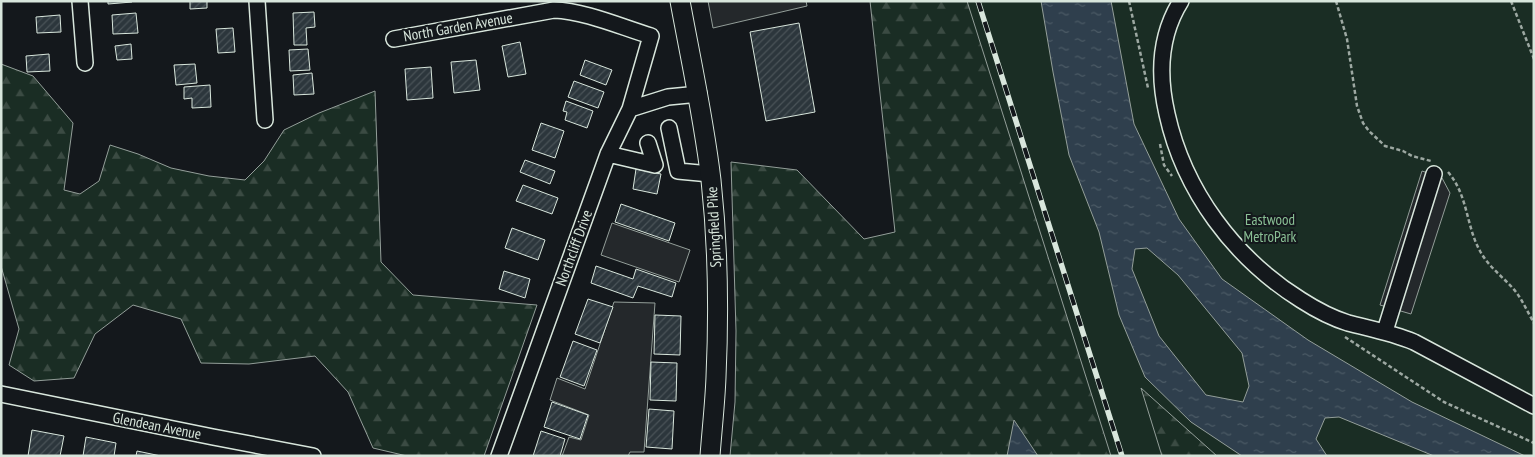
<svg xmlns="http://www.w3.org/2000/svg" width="1535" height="457" font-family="'PT Sans Narrow',sans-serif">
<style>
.green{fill:#1a2d24;stroke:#939e99}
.forest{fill:url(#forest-firs);stroke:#939e99}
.parking{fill:#24282b;stroke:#939e99}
.water{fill:url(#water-ripples);stroke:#939e99;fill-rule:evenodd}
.building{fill:url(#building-hatch);stroke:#d8e6dc}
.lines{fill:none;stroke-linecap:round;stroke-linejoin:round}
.minor-casing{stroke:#d8e6dc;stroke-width:18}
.major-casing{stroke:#d8e6dc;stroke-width:21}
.path{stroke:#9da8a2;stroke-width:2.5;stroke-dasharray:4 2.5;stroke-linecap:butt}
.minor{stroke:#14181c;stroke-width:15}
.major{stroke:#14181c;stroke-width:19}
.rail-casing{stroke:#d8e6dc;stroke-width:5.5}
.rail{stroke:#14181c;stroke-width:4;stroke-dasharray:11;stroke-linecap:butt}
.labels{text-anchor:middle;stroke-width:4;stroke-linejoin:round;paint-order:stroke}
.street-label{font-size:15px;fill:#d8e6dc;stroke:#14181c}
.park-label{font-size:15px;fill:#8ac095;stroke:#14181c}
</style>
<defs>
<pattern id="forest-firs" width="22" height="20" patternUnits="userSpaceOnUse" patternTransform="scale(1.25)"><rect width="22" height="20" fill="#1a2d24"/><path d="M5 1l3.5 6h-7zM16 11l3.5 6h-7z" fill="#3b4b43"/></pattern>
<pattern id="water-ripples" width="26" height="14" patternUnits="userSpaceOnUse" patternTransform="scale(1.25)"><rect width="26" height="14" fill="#2f3f4d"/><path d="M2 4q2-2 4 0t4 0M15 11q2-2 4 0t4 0" fill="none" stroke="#4c5b66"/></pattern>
<pattern id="building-hatch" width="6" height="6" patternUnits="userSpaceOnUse" patternTransform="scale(1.25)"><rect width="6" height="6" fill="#2c363c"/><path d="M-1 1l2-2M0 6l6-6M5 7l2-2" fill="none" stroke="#4a5358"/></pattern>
</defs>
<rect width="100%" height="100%" fill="#14181c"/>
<path class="green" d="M939,1H1534V456H1073Z"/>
<path class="forest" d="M870,1H967L1111,456H730L735,402L736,331L731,162L797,170L864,239L895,232Z
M1,64L33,76L73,123L64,190L80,194L99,181L110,145L138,154L171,168L209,176L245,180L264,161L284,130L319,113L375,91L381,262L413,295L537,305L484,456H407L373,448L348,392L315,356L249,364L201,363L181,319L133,305L95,334L74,378L34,381L9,365L19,329L1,266Z
M1141,388L1217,456H1162Z"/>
<path class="parking" d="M708,1H806L807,6L713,28Z
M1422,171L1442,178L1450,193L1411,314L1380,305Z
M612,223L690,250L679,282L601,255Z
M614,302L655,303L644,452H630L628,456H562L569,437L581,440L589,415L550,400L557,378L585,389Z"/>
<path class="water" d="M1041,1H1111L1134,124L1179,219L1222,279L1308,340L1412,402L1525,456H1434L1339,417L1325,418L1316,439L1327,456H1242L1191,422L1145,377L1119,315L1099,232L1069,155L1053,72ZM1147,248L1178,275L1242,353L1249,386L1243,402L1206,395L1159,336L1132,269L1135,249Z
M1014,420L1038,456H1007Z"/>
<path class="building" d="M108,1H132V2L108,4Z
M190,1H207V8L190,9Z
M314,12L315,27L306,28L307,45H294L293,13Z
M136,13L138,33L113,34L112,15Z
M60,15L61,32L37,33L36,17Z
M799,23L815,112L766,121L750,32Z
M233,28L235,52L218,53L216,29Z
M520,42L526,74L508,77L502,46Z
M131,44L132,59L117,60L115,46Z
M308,49L310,70L290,71L289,50Z
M49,54L50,71L27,72L26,56Z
M476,60L480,90L454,93L451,62Z
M585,60L612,70L606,85L580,75Z
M195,64L197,83L176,85L174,65Z
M431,67L433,98L407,100L405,69Z
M312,73L314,94L294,95L293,75Z
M574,81L604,92L598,108L568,97Z
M210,85L211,107L192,108V98L184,99V87Z
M566,101L593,111L587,128L565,120L567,112L563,111Z
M541,123L564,131L555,158L532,150Z
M525,160L555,171L550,184L520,172Z
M636,169L661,174L657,194L633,189Z
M523,185L558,198L552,214L516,201Z
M621,204L675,223L669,241L615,222Z
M512,228L545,240L538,260L505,248Z
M596,266L633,279L636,269L676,283L672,297L638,286L633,298L591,283Z
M504,271L530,279L525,298L499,289Z
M588,299L613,307L600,343L575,334Z
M655,315L681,316L680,355L654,354Z
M573,341L597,350L584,386L560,377Z
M651,362L677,363L676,401L650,400Z
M552,402L588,415L580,439L544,427Z
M649,409L674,411L672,449L646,447Z
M32,430L64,436L60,456H28Z
M541,431L565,439L560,456H533Z
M86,437L116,443L114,456H83Z
M137,451L161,456H136Z"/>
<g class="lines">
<g class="minor-casing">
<path id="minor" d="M80,1L85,63
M257,1L265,120
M1181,1C1159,36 1158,75 1167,114C1184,191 1234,258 1301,300C1315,309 1332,318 1348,323C1371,329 1392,333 1414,342L1534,406
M394,39L554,10C585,11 621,27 651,36L630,109L608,154L499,456
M630,109L668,97L699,94
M669,128L678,171L710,174
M608,154L655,165L648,143
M1385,331L1434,174
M1,394L213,437L313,456"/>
</g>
<g class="major-casing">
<path id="major" d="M680,1C691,61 704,120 711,180C718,245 719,311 716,377C715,403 712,429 710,456"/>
</g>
<path class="path" d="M1129,1L1148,88
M1336,1L1347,39L1357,106L1363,123L1369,131L1385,146L1403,151L1412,156L1431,161
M1511,1L1534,59
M1160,144L1164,165L1172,176
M1448,172C1468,195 1466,226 1480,251C1489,268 1505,278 1516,292C1523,301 1528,313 1534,323
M1345,337L1444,402L1534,443"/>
<use href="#minor" class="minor"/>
<use href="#major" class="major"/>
<g class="rail-casing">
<path id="rail" d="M978,1L1122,456"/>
</g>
<use href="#rail" class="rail"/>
</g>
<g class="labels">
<g class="street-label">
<text transform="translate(458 27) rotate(-10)" y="5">North Garden Avenue</text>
<text transform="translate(714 227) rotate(-93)" y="5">Springfield Pike</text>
<text transform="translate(574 248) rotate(-70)" y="5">Northcliff Drive</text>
<text transform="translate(157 426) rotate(11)" y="5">Glendean Avenue</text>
</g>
<g class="park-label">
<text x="1270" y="225">Eastwood<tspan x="1270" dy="17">MetroPark</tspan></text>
</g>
</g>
<rect width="1535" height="457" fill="none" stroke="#d8e6dc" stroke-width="5"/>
</svg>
